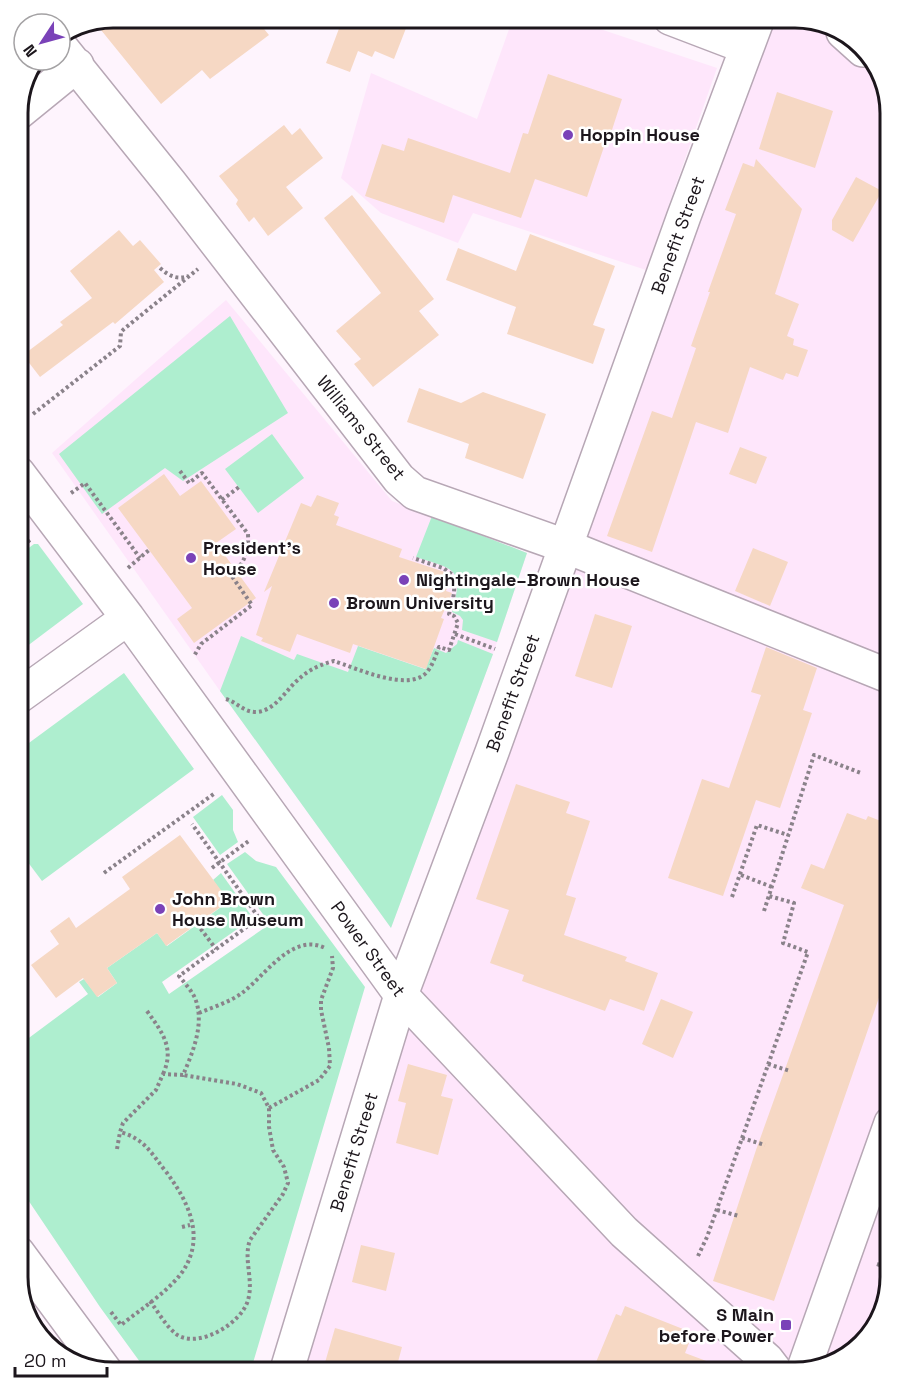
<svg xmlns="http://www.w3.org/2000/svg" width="909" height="1391" font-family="'Space Grotesk',sans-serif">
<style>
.built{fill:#fee6fb}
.green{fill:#aeeecf}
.building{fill:#f6d8c4}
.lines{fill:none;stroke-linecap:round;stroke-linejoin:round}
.minor-casing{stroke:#b7a7b5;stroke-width:36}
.major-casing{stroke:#b7a7b5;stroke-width:36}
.path{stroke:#8a828a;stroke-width:4;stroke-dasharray:3 3;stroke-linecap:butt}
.minor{stroke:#fff;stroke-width:33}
.major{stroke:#fff;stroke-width:33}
.poi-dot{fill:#7a42b8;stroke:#fff;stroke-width:2}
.labels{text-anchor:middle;stroke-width:5;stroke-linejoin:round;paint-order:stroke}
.poi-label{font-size:18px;font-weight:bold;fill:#1c161c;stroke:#fff;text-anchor:start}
.street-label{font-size:18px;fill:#1c161c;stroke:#fff}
.rim{fill:none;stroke:#1c161c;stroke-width:3}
</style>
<rect width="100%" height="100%" fill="#fef4fd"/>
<path class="built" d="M513,18H567L717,68L646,270L473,213L458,243L381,213L341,178L371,73L477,119Z
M763,18H801L848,34L878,66L891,114V1278L878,1325L843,1360L796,1373H286L382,1063Z
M226,300L392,501L527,553L493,654L391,928L220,691L52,453Z"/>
<path class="green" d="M230,316L288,413L183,481L165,468L102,514L59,454Z
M272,434L304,478L258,513L225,469Z
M432,516L527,553L497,642L462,630L463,620L460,616L452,612C464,568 456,570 416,557Z
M34,544H38L83,604L18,653V556Z
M241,636L294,660L297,654L348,672L358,646L425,669L434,648L446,653L457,644L458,640L493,654L391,928L220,691Z
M124,673L194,769L42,881L18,849V751Z
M222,795L233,810V830L238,842L220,855L193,817Z
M245,852L256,861L276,867L365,987L250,1373H148L100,1307L18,1185V1046L88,994L79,982L84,979L98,997L117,983L107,968L157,933L167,946L228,902L213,880L221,873L253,918L162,982L169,994L270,924L227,864Z"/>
<path class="building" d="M116,18H255L269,35L210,79L202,70L161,104L101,30Z
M343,18H410L394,59L375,51L372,57L358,51L350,72L326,63Z
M548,74L622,99L611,133L609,132L587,197L535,179L521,218L453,195L444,223L365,196L382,144L404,151L408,138L510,173L523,133L528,134Z
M777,92L833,111L815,168L759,149Z
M284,125L292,135L300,128L323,158L286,187L303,208L268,236L254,217L249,222L236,204L238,200L219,176Z
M756,159L802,209L775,294L799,304L787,336L794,339L793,345L808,350L798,377L786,373L783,380L750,367L728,433L696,422L652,552L607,536L652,411L672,418L696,348L691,346L710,292H708L736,214L725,210L743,163L754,167Z
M856,177L882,191L853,242L832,230V220Z
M352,195L434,299L419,311L439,335L373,387L354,364L361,359L336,331L381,293L324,218Z
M119,230L133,246L140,240L161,264L154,270L164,282L115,324L113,322L40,377L23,355L63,325L60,322L92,298L70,271Z
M530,234L615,266L593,325L605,329L593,364L507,334L516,307L446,280L458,248L516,271Z
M419,388L461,403L483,392L546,414L523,479L465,458L469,444L407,422Z
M740,447L767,457L756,484L729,474Z
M164,474L180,496L201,481L236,529L216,543L256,598L194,643L177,619L192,608L118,508Z
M317,495L339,503L334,515L339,517L336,525L402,549L399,557L451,574L446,591L452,593L441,618L444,619L426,669L353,644L350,653L297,634L290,652L261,641L263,638L256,635L272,586L264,592L301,503L311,507Z
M753,548L788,562L770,606L735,591Z
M595,614L632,626L612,688L575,676Z
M766,647L817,668L803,710L812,713L780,808L756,800L723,896L668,878L702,779L729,788L761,695L751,692Z
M516,784L570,802L566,813L590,821L566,895L576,898L564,935L627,957L625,961L658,973L644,1011L610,999L605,1011L522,981L524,975L490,963L509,910L476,899Z
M847,813L866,820L868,816L891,825V963L774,1301L713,1281L756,1150L844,905L801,888L811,864L824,869Z
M180,835L229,901L166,946L157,933L107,968L117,983L97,997L83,978L56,998L31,965L59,944L50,931L69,917L76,928L130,889L122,877Z
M661,999L693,1012L673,1058L642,1044Z
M408,1064L447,1075L441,1096L453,1099L438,1155L396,1143L406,1103L398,1101Z
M361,1245L395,1253L386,1291L352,1282Z
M625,1306L693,1333L685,1353L733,1371V1373H609L594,1367L616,1314L621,1316Z
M335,1328L402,1347L395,1373H322Z"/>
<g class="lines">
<g class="minor-casing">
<path id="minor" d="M670,18L746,47
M843,32L863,50
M60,46L171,184L399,479L415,493L565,546L891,677
M18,113L77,65
M18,473L128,618L401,995L624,1232L767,1360L777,1373
M18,697L128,618
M18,1253L106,1372
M286,1373L401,995L492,752L684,216L758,18"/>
</g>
<g class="major-casing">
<path id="major" d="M803,1371L891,1123"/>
</g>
<path class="path" d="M160,268C169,276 177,280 188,276
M33,414L120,346L121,332L124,329L198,269
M180,471L189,483L202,473L248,534C249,552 244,564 231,575L252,605L201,644L194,656
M71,493L85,483L140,558
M222,500L239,487
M18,549L30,540
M128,568L149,550
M455,634L495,649
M226,699C237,702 243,712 256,712C276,711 286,689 300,678C310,669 322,664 334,661C356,668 409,693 427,672C433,665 436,654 439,647L449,650L458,623L454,616L449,614C453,601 456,590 453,575L443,568L413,558
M212,868L250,840
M104,873L215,793
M741,875L772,887
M732,897L757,825L788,835
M764,911L814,755L861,773
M197,924L216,949
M147,1011C162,1032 175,1048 163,1074
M199,1013C213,1007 230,1002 242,993C265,976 292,932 325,948
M768,1064L790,1071
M269,1108L319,1080L330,1066L329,1048L321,1010V1000L333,968L332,956
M742,1138L765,1145
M117,1149L120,1132
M717,1210L739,1216
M182,1227L190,1225
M698,1256L707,1237L808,952L783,943L794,903L769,896
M877,1264L891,1269
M150,1301C158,1312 166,1326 176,1334C198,1350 242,1323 248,1300C254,1280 243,1259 250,1240L283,1194L288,1183L284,1167L273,1150L269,1127V1108L261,1093L237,1084L183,1075
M111,1312L121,1325C141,1309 174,1288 186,1266C204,1233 187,1200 167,1173C151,1153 145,1139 120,1132L123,1123L156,1090L163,1074L183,1075C193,1052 206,1021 194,996C190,989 184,982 179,976L259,918L192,824"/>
<use href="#minor" class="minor"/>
<use href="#major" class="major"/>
</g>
<g class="poi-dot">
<circle cx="568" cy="135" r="6"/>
<circle cx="191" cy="558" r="6"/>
<circle cx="404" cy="580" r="6"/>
<circle cx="334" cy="603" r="6"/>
<circle cx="160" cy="909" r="6"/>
<rect x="780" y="1319" width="12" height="12" rx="3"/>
</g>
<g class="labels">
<g class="poi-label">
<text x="580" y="141">Hoppin House</text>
<text x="203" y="554">President's<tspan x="203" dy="21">House</tspan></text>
<text x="416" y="586">Nightingale–Brown House</text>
<text x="346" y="609">Brown University</text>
<text x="172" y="905">John Brown<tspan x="172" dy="21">House Museum</tspan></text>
<text x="774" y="1321" text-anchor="end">S Main<tspan x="774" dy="21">before Power</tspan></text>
</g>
<g class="street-label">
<text transform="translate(678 235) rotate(-70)" y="6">Benefit Street</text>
<text transform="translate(361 428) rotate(51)" y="6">Williams Street</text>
<text transform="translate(513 693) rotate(-70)" y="6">Benefit Street</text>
<text transform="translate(368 949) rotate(54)" y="6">Power Street</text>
<text transform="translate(354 1152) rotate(-73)" y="6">Benefit Street</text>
</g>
</g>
<path d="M0 0H909V1391H0ZM113 28H795A85 85 0 0 1 880 113V1277A85 85 0 0 1 795 1362H113A85 85 0 0 1 28 1277V113A85 85 0 0 1 113 28Z" fill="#fff" fill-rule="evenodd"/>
<path class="rim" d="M113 28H795A85 85 0 0 1 880 113V1277A85 85 0 0 1 795 1362H113A85 85 0 0 1 28 1277V113A85 85 0 0 1 113 28Z"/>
<g transform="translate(42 42) rotate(234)"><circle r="28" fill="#ffffff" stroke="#a4a2a4" stroke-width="1.5"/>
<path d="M0-4.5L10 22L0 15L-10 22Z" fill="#7a42b8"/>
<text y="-9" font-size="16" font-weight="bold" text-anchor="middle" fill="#1c161c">N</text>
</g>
<path d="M15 1367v9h92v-9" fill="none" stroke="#1c161c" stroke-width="3"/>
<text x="24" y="1367" font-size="18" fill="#1c161c" stroke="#ffffff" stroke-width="4.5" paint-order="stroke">20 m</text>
</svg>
